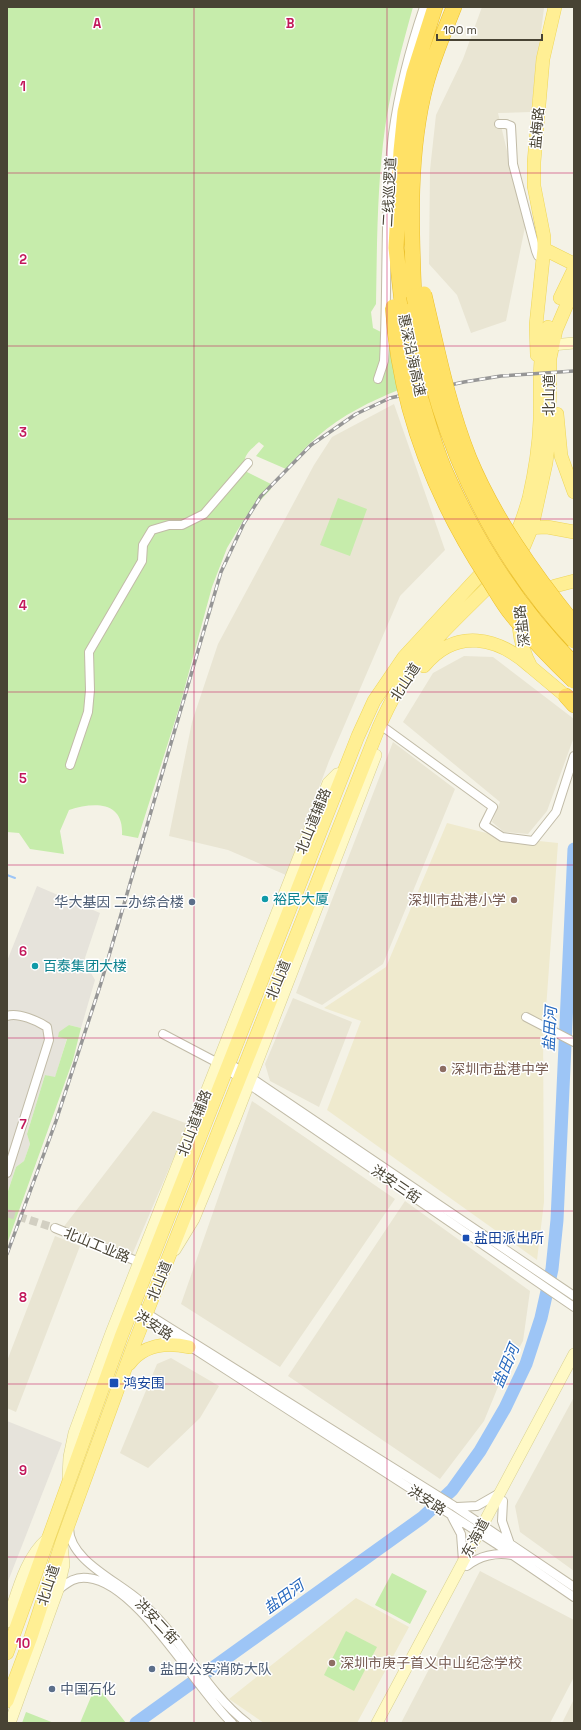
<svg xmlns="http://www.w3.org/2000/svg" width="581" height="1730" font-family="'Space Grotesk','Noto Sans SC',sans-serif">
<style>
.residential{fill:#e9e5d3}
.industrial{fill:#e6e3db}
.education{fill:#efeace}
.green{fill:#c6ecab}
.lines{fill:none;stroke-linecap:round;stroke-linejoin:round}
.stream{stroke:#9dc5f6;stroke-width:2}
.river{stroke:#9dc5f6;stroke-width:13}
.street-tunnel{stroke:#d2cfc2;stroke-width:8;stroke-dasharray:8 4;stroke-linecap:butt}
.street-casing{stroke:#c1bba7;stroke-width:10}
.secondary-casing{stroke:#d8d091;stroke-width:12}
.primary-casing{stroke:#eed65a;stroke-width:14}
.highway-casing{stroke:#ebbf29;stroke-width:16}
.street{stroke:#fff;stroke-width:8}
.secondary{stroke:#fff9c5;stroke-width:11}
.primary{stroke:#ffef94;stroke-width:13}
.highway{stroke:#ffe166;stroke-width:15}
.rail-casing{stroke:#969696;stroke-width:3.5}
.rail{stroke:#fff;stroke-width:2;stroke-dasharray:6;stroke-linecap:butt}
.highway-bridge-casing{stroke:#ebbf29;stroke-width:16;stroke-linecap:butt}
.highway-bridge{stroke:#ffe166;stroke-width:15}
.grid{fill:none;stroke:#c2185b;stroke-width:1;stroke-opacity:0.55}
.culture-dot{fill:#0f9aa8;stroke:#fff;stroke-width:1.5}
.education-dot{fill:#8d6e63;stroke:#fff;stroke-width:1.5}
.service-dot{fill:#5c6f8a;stroke:#fff;stroke-width:1.5}
.transit-dot{fill:#1a4fb4;stroke:#fff;stroke-width:1.5}
.labels{text-anchor:middle;stroke-width:3;stroke-linejoin:round;paint-order:stroke}
.street-label{font-size:14px;fill:#484334;stroke:#fff}
.culture-label{font-size:14px;fill:#0d838f;stroke:#fff;text-anchor:start}
.education-label{font-size:14px;fill:#785e54;stroke:#fff;text-anchor:start}
.service-label{font-size:14px;fill:#4e5e75;stroke:#fff;text-anchor:start}
.transit-label{font-size:14px;fill:#164399;stroke:#fff;text-anchor:start}
.water-label{font-size:15px;font-style:italic;fill:#2467bd;stroke:#fff}
.grid-label{font-size:13px;text-anchor:middle;font-weight:bold;fill:#c2185b;stroke:#fff;stroke-width:3;stroke-linejoin:round;paint-order:stroke}
</style>
<rect width="100%" height="100%" fill="#f4f2e6"/>
<path class="residential" d="M482,7L544,8L531,112L498,113L525,227L506,321L471,333L457,295L429,264L430,170L436,115L463,59Z
M394,404L445,550L400,596L329,761L286,875L228,850L169,836L192,722L218,644L314,465L332,437Z
M464,656L493,657L574,719V737L547,811L528,834L504,832L492,822L500,802L403,722L433,673Z
M393,742L455,789L383,964L322,1005L296,993Z
M293,998L352,1022L319,1107L270,1081L265,1064Z
M252,1101L395,1199L280,1367L181,1304Z
M153,1111L188,1124L132,1255L62,1229Z
M405,1201L530,1291L523,1341L500,1382L484,1421L440,1479L288,1376Z
M55,1236L80,1246L16,1412L7,1408V1361Z
M171,1358L219,1386L200,1418L148,1468L120,1453L157,1364Z
M574,1397V1571L520,1532L515,1506Z
M480,1571L574,1620V1677L550,1723H401Z
M574,1699V1723H562Z"/>
<path class="industrial" d="M37,886L100,913L84,961L95,980L81,1028L69,1025L58,1037L67,1038L55,1078L45,1075L27,1134L30,1144L24,1161L16,1167L7,1194V961Z
M7,1421L62,1443L7,1584Z"/>
<path class="education" d="M447,823L502,837L558,843L546,1009L543,1027L544,1202L537,1260L327,1110L361,1021L324,1008L386,967Z
M356,1598L409,1627L357,1723H264L229,1699Z"/>
<path class="green" d="M7,7H413C402,47 391,87 385,128C377,186 377,245 376,304L371,312L373,328L391,337L401,389C371,401 342,415 318,436C306,446 296,458 286,469L256,456L264,446L259,442C248,452 242,456 245,471L271,484V489L246,516L227,548L212,587L180,705L138,838L122,835C124,801 94,802 69,810L60,831L64,854L30,849L19,833L7,832Z
M338,498L367,509L350,556L320,545Z
M69,1025L81,1028L73,1060L7,1244V1194L16,1167L24,1161L30,1144L27,1134L45,1075L55,1077L67,1039L58,1037L59,1032Z
M392,1573L427,1591L410,1624L375,1605Z
M346,1631L377,1647L354,1691L324,1675Z
M96,1685L126,1723H80Z
M26,1712L54,1723H22Z"/>
<g class="lines">
<path class="stream" d="M7,875L15,878"/>
<path class="river" d="M136,1723L423,1517L452,1490L480,1451L505,1408L526,1364L541,1318L552,1269L557,1220L574,849"/>
<path class="street-tunnel" d="M7,1213L55,1228"/>
<g class="street-casing">
<path id="street" d="M499,124H506L511,126L513,164L536,251L538,256L544,258
M378,379L384,361C388,285 384,209 393,134C399,91 410,48 424,7
M386,729L493,807L484,825L502,837L533,841L556,812L574,756
M70,765L88,712L90,690L89,652L142,561L143,545L152,530L169,525H182L204,514L248,463
M7,1016C18,1012 38,1021 47,1027L49,1040L7,1173
M526,1017L574,1042
M163,1034L218,1063L574,1307
M226,1063H229L574,1296
M55,1228L139,1262
M130,1303L454,1506L574,1587
M129,1307L498,1545L574,1597
M503,1501L502,1521L510,1544
M457,1507L477,1506L498,1494
M452,1517L461,1534L463,1561
M69,1528C69,1561 120,1582 141,1602C182,1637 204,1690 247,1723
M467,1566C479,1556 496,1552 512,1555
M58,1590C67,1583 75,1576 88,1578C138,1583 195,1688 232,1723"/>
</g>
<g class="secondary-casing">
<path id="secondary" d="M552,345L574,343
M175,1250L194,1219L236,1117L376,755
M68,1477L69,1457L74,1433L111,1333L328,783L337,774L344,772
M7,1622C17,1594 24,1559 47,1539
M10,1723L58,1590L64,1565L62,1545
M377,1723L574,1354"/>
</g>
<g class="primary-casing">
<path id="primary" d="M544,249L574,264
M560,298L574,269
M537,355L536,325L544,249V237L534,186V162L543,59L555,7
M557,414L561,456L574,492
M524,528L547,527L574,532
M506,547C520,531 523,518 529,498C535,472 539,447 540,420C541,388 537,358 548,327
M515,558L524,546L532,527L546,463L549,439L550,358L556,330L574,288
M518,566C518,599 514,637 531,667L574,703
M539,595L555,586L574,581
M424,666C456,627 498,637 531,667
M129,1364C143,1345 166,1342 189,1347
M7,1653L121,1337L358,736L374,701L404,657L490,564
M7,1701L31,1637L62,1542L133,1347L379,727C388,707 398,686 412,668C437,635 469,607 498,577"/>
</g>
<g class="highway-casing">
<path id="highway" d="M414,296C411,227 408,152 426,84C433,58 444,32 454,7
M402,303L396,248L401,151L405,112L414,73L435,7
M566,696L574,705"/>
</g>
<use href="#street" class="street"/>
<use href="#secondary" class="secondary"/>
<use href="#primary" class="primary"/>
<use href="#highway" class="highway"/>
<g class="rail-casing">
<path id="rail" d="M7,1254L56,1121L101,983L221,572L244,523L261,496L311,445L356,414L390,398L464,382L501,376L574,371"/>
</g>
<use href="#rail" class="rail"/>
<g class="highway-bridge-casing">
<path id="highway-bridge" d="M424,294C437,349 448,405 469,458C494,518 533,573 574,624
M414,296C434,426 484,544 574,641
M393,307C399,404 434,496 487,577C495,589 502,603 512,615C531,638 552,660 574,681
M403,310C406,340 413,369 421,399C428,423 435,448 445,471C476,542 519,609 574,664"/>
</g>
<use href="#highway-bridge" class="highway-bridge"/>
</g>
<path class="grid" d="M194,7V1723M387,7V1723M7,173H574M7,346H574M7,519H574M7,692H574M7,865H574M7,1038H574M7,1211H574M7,1384H574M7,1557H574"/>
<g class="culture-dot">
<circle cx="265" cy="899" r="4"/>
<circle cx="35" cy="966" r="4"/>
</g>
<g class="education-dot">
<circle cx="514" cy="900" r="4"/>
<circle cx="443" cy="1069" r="4"/>
<circle cx="332" cy="1663" r="4"/>
</g>
<g class="service-dot">
<circle cx="192" cy="902" r="4"/>
<circle cx="152" cy="1669" r="4"/>
<circle cx="52" cy="1689" r="4"/>
</g>
<g class="transit-dot">
<rect x="462" y="1234" width="8" height="8" rx="2"/>
<rect x="109" y="1378" width="10" height="10" rx="2"/>
</g>
<g class="labels">
<g class="street-label">
<text transform="translate(537 128) rotate(-85)" y="5">盐梅路</text>
<text transform="translate(389 192) rotate(-87)" y="5">二线巡逻道</text>
<text transform="translate(412 355) rotate(78)" y="5">惠深沿海高速</text>
<text transform="translate(549 395) rotate(-90)" y="5">北山道</text>
<text transform="translate(522 626) rotate(-97)" y="5">深盐路</text>
<text transform="translate(405 682) rotate(-57)" y="5">北山道</text>
<text transform="translate(313 821) rotate(-68)" y="5">北山道辅路</text>
<text transform="translate(278 980) rotate(-68)" y="5">北山道</text>
<text transform="translate(194 1123) rotate(-69)" y="5">北山道辅路</text>
<text transform="translate(396 1184) rotate(34)" y="5">洪安三街</text>
<text transform="translate(97 1245) rotate(22)" y="5">北山工业路</text>
<text transform="translate(159 1281) rotate(-68)" y="5">北山道</text>
<text transform="translate(154 1325) rotate(33)" y="5">洪安路</text>
<text transform="translate(427 1500) rotate(33)" y="5">洪安路</text>
<text transform="translate(475 1538) rotate(-62)" y="5">东海道</text>
<text transform="translate(48 1585) rotate(-72)" y="5">北山道</text>
<text transform="translate(157 1621) rotate(47)" y="5">洪安二街</text>
</g>
<g class="culture-label">
<text x="273" y="904">裕民大厦</text>
<text x="43" y="971">百泰集团大楼</text>
</g>
<g class="education-label">
<text x="506" y="905" text-anchor="end">深圳市盐港小学</text>
<text x="451" y="1074">深圳市盐港中学</text>
<text x="340" y="1668">深圳市庚子首义中山纪念学校</text>
</g>
<g class="service-label">
<text x="184" y="907" text-anchor="end">华大基因 二办综合楼</text>
<text x="160" y="1674">盐田公安消防大队</text>
<text x="60" y="1694">中国石化</text>
</g>
<g class="transit-label">
<text x="474" y="1243">盐田派出所</text>
<text x="123" y="1388">鸿安围</text>
</g>
<g class="water-label">
<text transform="translate(550 1029) rotate(-87)" y="5">盐田河</text>
<text transform="translate(506 1366) rotate(-67)" y="5">盐田河</text>
<text transform="translate(284 1597) rotate(-36)" y="5">盐田河</text>
</g>
</g>
<g class="grid-label">
<text x="97" y="28">A</text>
<text x="290" y="28">B</text>
<text x="23" y="91">1</text>
<text x="23" y="264">2</text>
<text x="23" y="437">3</text>
<text x="23" y="610">4</text>
<text x="23" y="783">5</text>
<text x="23" y="956">6</text>
<text x="23" y="1129">7</text>
<text x="23" y="1302">8</text>
<text x="23" y="1475">9</text>
<text x="23" y="1648">10</text>
</g>
<rect width="581" height="1730" fill="none" stroke="#484334" stroke-width="16"/>
<path d="M437 34v6h105v-6" fill="none" stroke="#484334" stroke-width="2"/>
<text x="443" y="34" font-size="12" fill="#484334" stroke="#ffffff" stroke-width="3" paint-order="stroke">100 m</text>
</svg>
